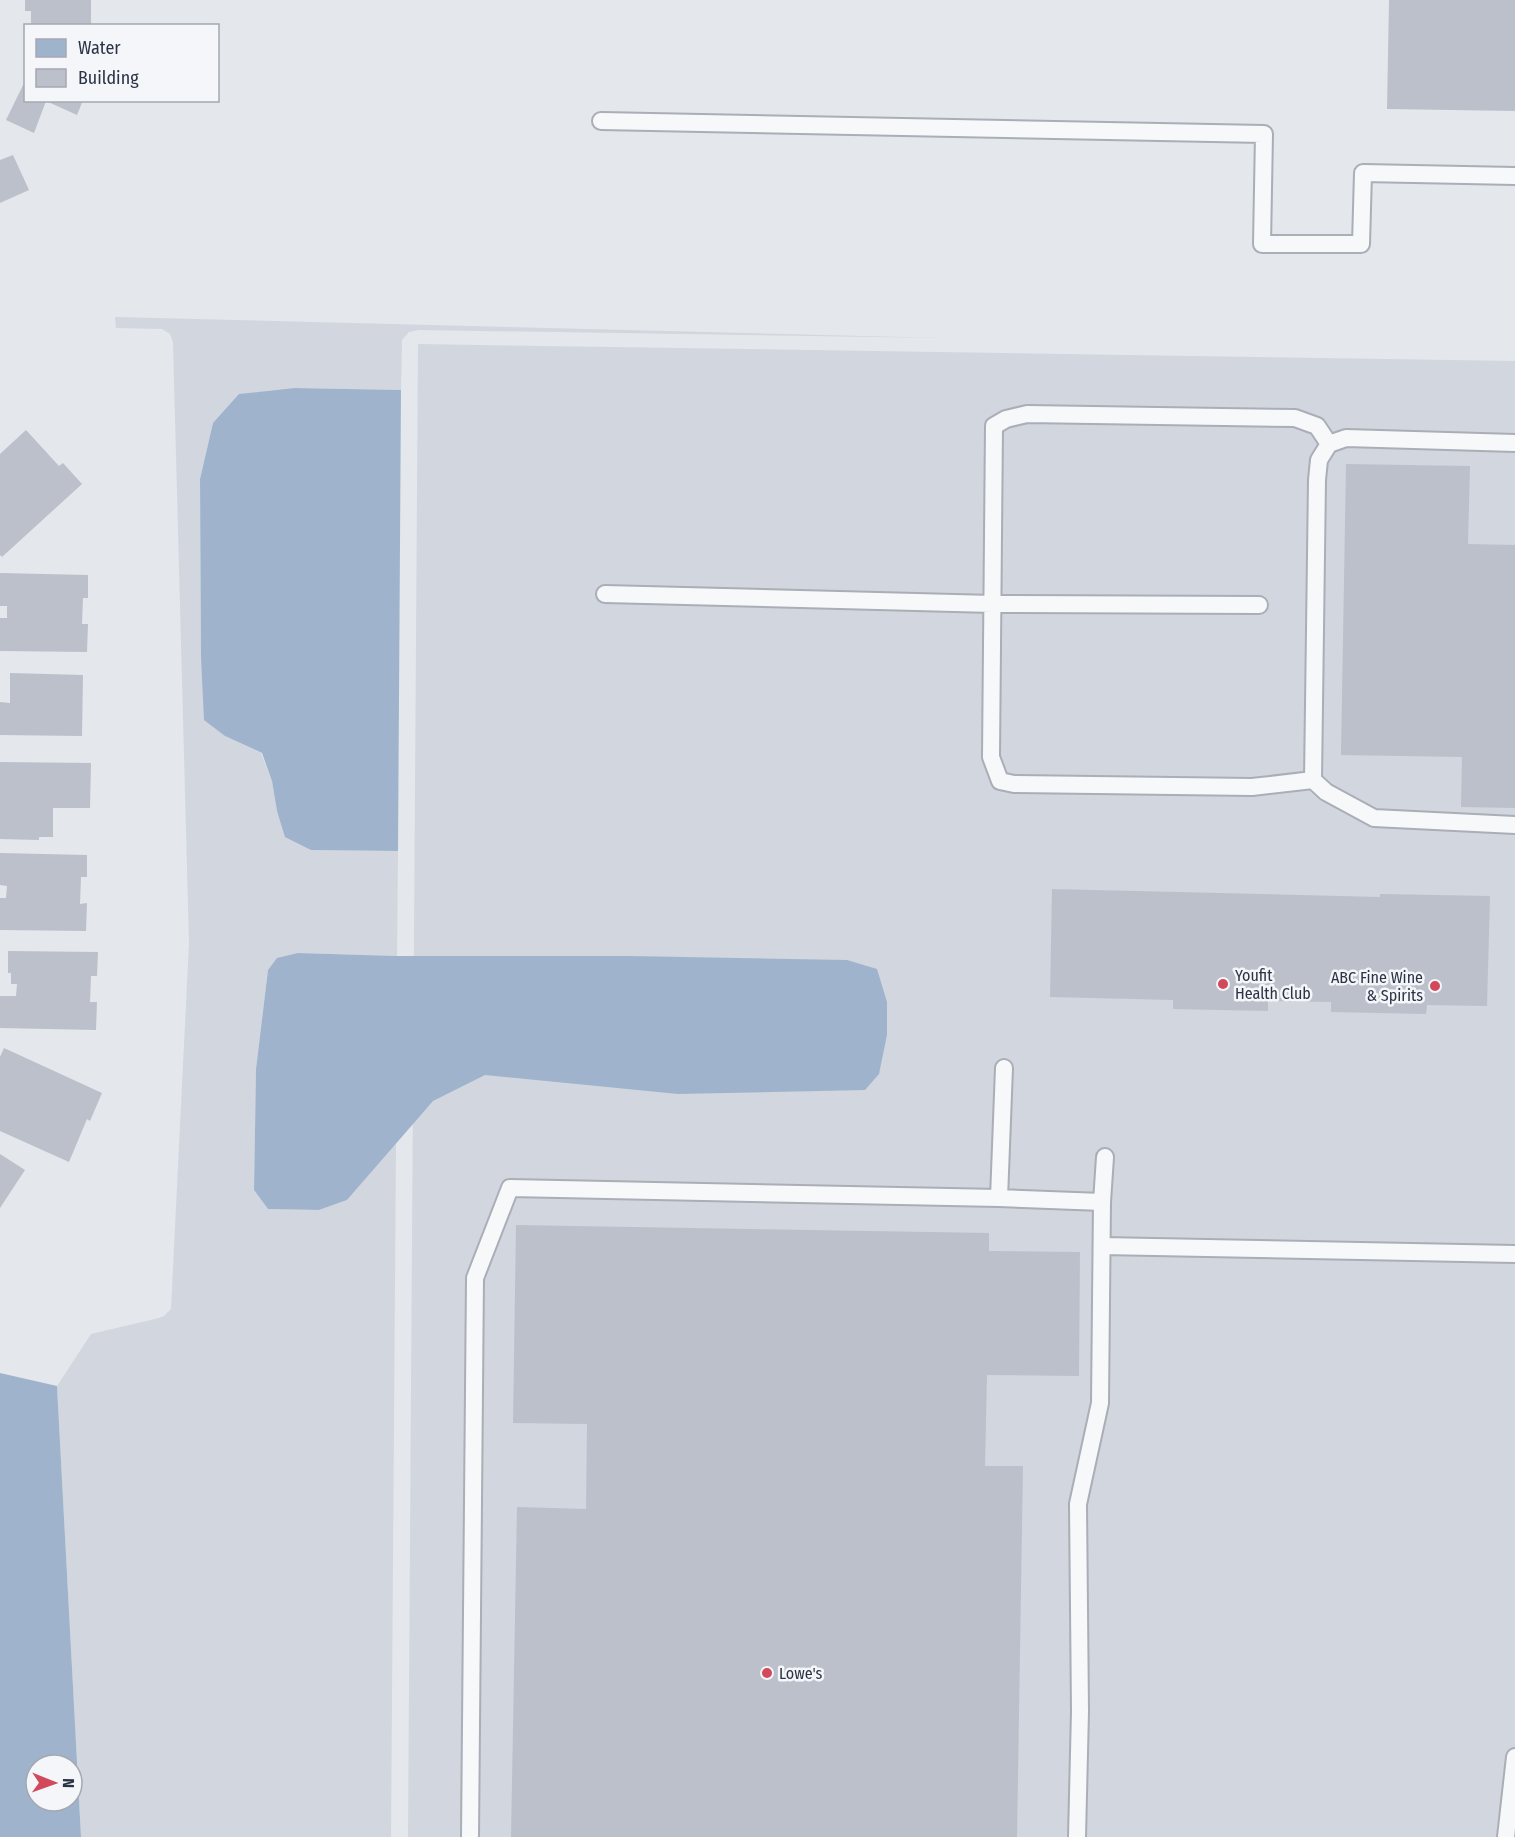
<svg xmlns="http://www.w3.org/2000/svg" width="1515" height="1837" font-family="'Fira Sans Condensed',sans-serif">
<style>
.built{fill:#d2d6de}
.water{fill:#9fb4cc;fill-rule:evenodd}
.building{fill:#bbc0ca}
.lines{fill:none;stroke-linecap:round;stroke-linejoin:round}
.lane-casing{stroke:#a9aeb7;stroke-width:20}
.lane{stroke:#f7f8fa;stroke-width:16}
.poi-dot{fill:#d1495b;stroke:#f4f6f9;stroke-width:2}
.labels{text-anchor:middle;stroke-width:5;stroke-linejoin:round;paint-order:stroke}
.poi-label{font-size:16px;fill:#2b3445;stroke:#f4f6f9;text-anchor:start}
</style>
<rect width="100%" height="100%" fill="#e4e7ec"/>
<path class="built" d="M115,317L943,338L419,330L409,332L402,340L401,390L295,388L213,423L200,479L201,657L225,736L261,753L272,781L277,811L311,850L398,851L397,956L298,953L268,970L256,1069L254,1190L268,1209L319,1210L347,1200L396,1143L391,1837H81L57,1386L91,1334L159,1318L164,1316L171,1309L189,943L173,342L170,334L162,329L116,328Z
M418,344L1515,361V1837H408Z"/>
<path class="water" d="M295,388L401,390L398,851L311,850L285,837L277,811L272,781L262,753L225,736L204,720L201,657L200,479L213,423L239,394Z
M298,953L397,956H630L847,960L877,969L887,1002V1035L879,1074L865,1090L678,1094L485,1075L433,1101L347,1200L319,1210L268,1209L254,1190L256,1069L268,970L277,958Z
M0,1373L57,1386L81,1837H0ZM36,1765H72V1801H36Z"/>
<path class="building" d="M25,0H91V26H31V11H25Z
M1389,0H1515V111L1387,109Z
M26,79V100H83L77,115L46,101L34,133L6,120Z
M13,155L29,190L0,203V160Z
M26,430L59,466L63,463L82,484L2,557L0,555V454Z
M1346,464L1470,466L1468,544L1515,545V808L1461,807L1462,757L1341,755Z
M0,573L88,575V598H83L82,624H88L87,652L0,651V618H7V606H0Z
M10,673L83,675L82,736L0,735V702L10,703Z
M0,762L91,763L90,808H53V837H39V840L0,839Z
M0,853L87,855V877H81L80,904L87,903L86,931L0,930V898H6L7,886L0,885Z
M1052,889L1380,897V894L1490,896L1487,1006L1427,1005L1426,1014L1331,1012V1002L1268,1001V1011L1173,1009V1000L1050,997Z
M8,951L98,952L97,976H91L90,1002H97L96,1030L0,1028V996H16L17,984H11V973H8Z
M4,1048L102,1093L90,1121L87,1119L69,1162L0,1131V1057Z
M0,1154L25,1170L0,1208Z
M516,1225L989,1233V1251L1080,1252L1079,1376L987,1375L985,1466H1023L1017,1837H511L517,1507L586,1509L587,1424L513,1423Z"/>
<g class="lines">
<g class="lane-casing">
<path id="lane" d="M601,121L1264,134L1262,244H1361L1363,173L1515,176
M1515,443L1346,438L1329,444L1319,460L1317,480L1313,780L1326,792L1374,818L1515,825
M605,594L993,604L1259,605
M1313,780L1252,787L1014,784L1000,781L991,757L994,426L1006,419L1027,414L1295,418L1317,426L1329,444
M1004,1068L999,1198L1102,1202
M1102,1246L1515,1254
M470,1837L475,1278L510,1188L999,1198
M1077,1837L1080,1711L1078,1504L1100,1403L1102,1202L1105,1157
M1506,1837L1515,1757"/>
</g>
<use href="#lane" class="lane"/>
</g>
<g class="poi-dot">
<circle cx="1223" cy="984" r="6"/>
<circle cx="1435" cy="986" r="6"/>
<circle cx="767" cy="1673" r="6"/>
</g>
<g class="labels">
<g class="poi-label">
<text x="1235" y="981">Youfit<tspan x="1235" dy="18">Health Club</tspan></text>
<text x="1423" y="983" text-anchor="end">ABC Fine Wine<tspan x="1423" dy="18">&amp; Spirits</tspan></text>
<text x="779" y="1679">Lowe's</text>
</g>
</g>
<rect x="24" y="24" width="195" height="78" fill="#f4f6f9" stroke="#a4a8b1" stroke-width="1.5"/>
<rect x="36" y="39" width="30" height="18" fill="#9fb4cc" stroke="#a4a8b1" stroke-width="1.5"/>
<text x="78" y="54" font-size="18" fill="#2b3445">Water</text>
<rect x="36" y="69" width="30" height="18" fill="#bbc0ca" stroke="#a4a8b1" stroke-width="1.5"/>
<text x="78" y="84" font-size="18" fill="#2b3445">Building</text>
<g transform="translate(54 1783) rotate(91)"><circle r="28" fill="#f4f6f9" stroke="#a4a8b1" stroke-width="1.5"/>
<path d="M0-4.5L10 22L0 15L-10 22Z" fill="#d1495b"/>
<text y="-9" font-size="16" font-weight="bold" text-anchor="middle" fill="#2b3445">N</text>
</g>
</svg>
